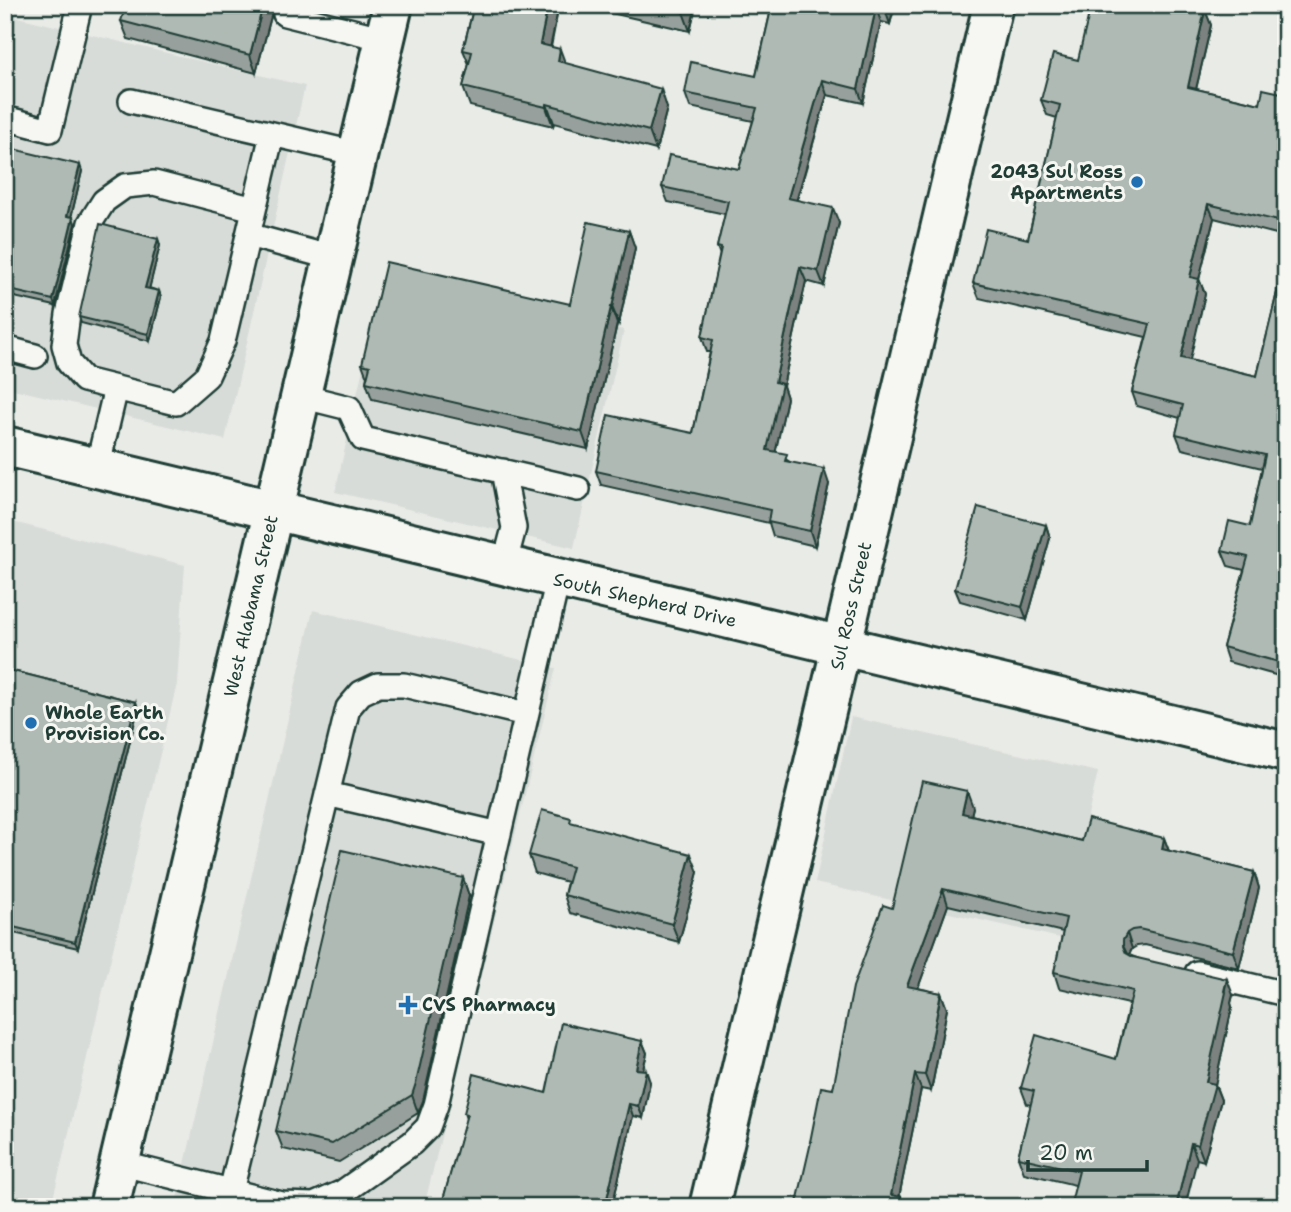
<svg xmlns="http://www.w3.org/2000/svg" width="1291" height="1212" font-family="'Shantell Sans',sans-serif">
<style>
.built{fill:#d8dcd8}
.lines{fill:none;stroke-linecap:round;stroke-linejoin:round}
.service-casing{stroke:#1f3d34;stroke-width:28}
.minor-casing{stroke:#1f3d34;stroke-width:44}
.tertiary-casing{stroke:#1f3d34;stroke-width:44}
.primary-casing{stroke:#1f3d34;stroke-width:44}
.service{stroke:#f6f6f2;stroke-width:23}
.minor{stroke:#f6f6f2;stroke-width:38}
.tertiary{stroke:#f6f6f2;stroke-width:38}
.primary{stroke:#f6f6f2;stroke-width:38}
.wall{fill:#97a09c;stroke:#1f3d34;stroke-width:2}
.shaded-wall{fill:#7b827f;stroke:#1f3d34;stroke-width:2}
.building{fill:#b0bab5;stroke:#1f3d34;stroke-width:2}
.poi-dot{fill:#1f6fb2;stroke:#f6f6f2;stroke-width:2.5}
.labels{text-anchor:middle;stroke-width:6;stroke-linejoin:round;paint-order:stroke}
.poi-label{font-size:18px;font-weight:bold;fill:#1f3d34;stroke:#f6f6f2;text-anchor:start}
.street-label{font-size:18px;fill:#1f3d34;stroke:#f6f6f2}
</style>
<rect width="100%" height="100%" fill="#e9ebe7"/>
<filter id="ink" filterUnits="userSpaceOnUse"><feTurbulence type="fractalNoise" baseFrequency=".0143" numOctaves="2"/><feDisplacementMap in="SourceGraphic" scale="14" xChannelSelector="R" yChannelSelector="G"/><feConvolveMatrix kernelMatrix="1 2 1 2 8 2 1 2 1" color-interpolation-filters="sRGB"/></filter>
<g filter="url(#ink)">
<path class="built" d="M5,14L305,86L225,440L5,387Z
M384,275L624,330L574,548L335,492Z
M5,520L185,565L177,684L51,1207H5Z
M313,610L556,668L424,1207H175Z
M851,717L1098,772L1060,938L815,883Z"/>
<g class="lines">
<g class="service-casing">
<path id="service" d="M285,14L385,39
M131,101L358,154
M5,118L50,130L80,5
M248,235L333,258
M5,348L35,356
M116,388L84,380L69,363L64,345L68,314L90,223L104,201L125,186L154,183L254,209
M301,396L349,408L363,439L578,489
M97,468L116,388L176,403L207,376L223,341L272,134
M503,471L514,528L504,566
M327,794L499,834
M1197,973L1286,994
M119,1163L282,1204L314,1205L343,1192L412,1143L428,1127L436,1105L558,579
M231,1191L348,708L361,693L378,685H404L526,714"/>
</g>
<g class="minor-casing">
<path id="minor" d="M709,1207L993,5"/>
</g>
<g class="tertiary-casing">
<path id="tertiary" d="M109,1207L393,5"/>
</g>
<g class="primary-casing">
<path id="primary" d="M5,446L1286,752"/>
</g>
<use href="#service" class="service"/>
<use href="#minor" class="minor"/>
<use href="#tertiary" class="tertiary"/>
<use href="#primary" class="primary"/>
</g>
<path class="wall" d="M274,5L256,73L128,39L121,21Z
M474,5H559L551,47L565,63L667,108L656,150L554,123L553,126L470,106L463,87L469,64L463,50Z
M576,5H696L690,31Z
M772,5H895L890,24L881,22L863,103L827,95L797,200L839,223L824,286L806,281L783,386L787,398L775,452L790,462L829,484L815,546L773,536L769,523L601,485L596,471L693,433L710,352H707L702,337L720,255L717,247L725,214L668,202L662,187L739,169L753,121L690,107L685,93L756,76Z
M1205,10L1211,25L1196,89L1260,104L1284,236L1214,218L1199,279L1205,294L1189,360L1257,376L1286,255V678L1228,662L1223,647L1244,570L1228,566L1222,551L1250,526L1262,468L1182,449L1176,434L1180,418L1137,406L1132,392L1146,337L979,298L973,283L1028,239L1057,118L1047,115L1041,100L1078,60Z
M5,147L82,171L71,217H73L75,224L55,306L5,295Z
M629,231L635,248L619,324H617L588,449L372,399L366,382L367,377L362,364L570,304Z
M158,239L160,245L149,288L159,291L161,297L150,341L81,323L79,317Z
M1046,525L1050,538L1027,620L960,601L955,589Z
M5,669L136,702L138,709L78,948L5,931Z
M973,807L971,815L1082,841L1164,838L1169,851L1254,872L1259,888L1239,968L1145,945L1137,946L1132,949L1129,955L1233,995L1231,1003L1232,1007L1215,1084L1221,1100L1204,1161L1197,1159L1075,1185L1024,1173L1018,1157L1031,1105L1027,1104L1021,1088L1116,1059L1129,1004L1059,988L1054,972L1063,932L948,905L918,988L941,993L947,1009L931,1091L921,1089L899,1197L905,1207L811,1144L810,1142L833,1089L892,908Z
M572,823L698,872L679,942L570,913L564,895L567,882L535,873L529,855Z
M463,878L469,896L423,1101L418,1113L339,1162L283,1149L276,1131Z
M642,1041L647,1053L643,1070L650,1082L643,1118L633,1116L612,1207H441L466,1119L464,1113L546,1093Z"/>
<path class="shaded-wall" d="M263,5H274L256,73L250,55Z
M548,5H559L547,63L540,44Z
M685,5H696L690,31L683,12Z
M886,5H895L890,24L885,10Z
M876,8L881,22L863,103L858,89Z
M1205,10L1211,25L1193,102L1188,87Z
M560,49L567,68L558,61Z
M822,80L827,95L793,212L788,198Z
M661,89L667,108L656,150L649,131Z
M547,104L554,123L553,126L546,107Z
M80,165L82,171L70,222L67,216Z
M1286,188V226L1284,236L1278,221Z
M1208,204L1214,218L1196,292L1190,277Z
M833,208L839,223L824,286L818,271Z
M73,217L75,224L55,306L53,300Z
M629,231L635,248L619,324L612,307Z
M158,239L160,245L148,294L145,288Z
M800,267L806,281L783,386L787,398L773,464L767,450L775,382Z
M1199,279L1205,294L1187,373L1181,358Z
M159,291L161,297L150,341L148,334Z
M611,307L617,324L588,449L582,432Z
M824,469L829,484L815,546L810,531Z
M1046,525L1050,538L1027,620L1022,607Z
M136,702L138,709L78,948L75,942Z
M967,791L973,807L968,829L962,813Z
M1164,838L1170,854L1162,849Z
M691,854L698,872L679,942L672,924Z
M1254,872L1259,888L1239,968L1233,952Z
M463,878L469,896L423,1101L418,1113L412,1095Z
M943,889L948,905L913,1002L907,986Z
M1127,933L1132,949L1128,956L1123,946V940Z
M1227,979L1233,995L1231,1003L1232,1007L1215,1085L1221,1100L1204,1161L1198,1145L1206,1082Z
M941,993L947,1009L931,1091L925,1075Z
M642,1041L647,1053L640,1081L636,1069Z
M646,1070L650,1082L643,1118L638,1106Z
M915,1074L921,1089L897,1207L891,1195Z
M629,1104L633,1116L612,1207H605Z
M1191,1143L1197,1159L1185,1207H1176Z
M901,1197L905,1207H899Z"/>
<path class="building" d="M126,5H263L250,55L121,21Z
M474,5H548L540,44L560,49L558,61L661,89L649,131L547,104L546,107L463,87L472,52L463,50Z
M652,5H685L683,12Z
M772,5H886L885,10L876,8L858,89L822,80L788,198L833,208L818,271L800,267L775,382L782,384L767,450L787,454L785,461L824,469L810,531L768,522L770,510L596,471L608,415L693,433L713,340L702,337L721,248L717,247L728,201L662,187L669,155L739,169L757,108L685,93L691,62L756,76Z
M1091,5H1185L1205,10L1188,87L1260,104L1263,89L1286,94V188L1278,221L1208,204L1190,277L1199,279L1181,358L1257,376L1286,255V664L1223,647L1248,557L1222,551L1229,521L1250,526L1265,455L1176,434L1183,405L1132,392L1150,324L973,283L986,229L1028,239L1060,105L1041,100L1053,54L1078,60Z
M5,147L80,165L67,216L73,217L53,300L5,289Z
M588,222L629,231L612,307H611L582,432L366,382L370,366L362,364L386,262L570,304Z
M100,224L158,239L145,288L159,291L148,334L79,317Z
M978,507L1046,525L1022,607L955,589Z
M5,669L136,702L75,942L5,925Z
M922,781L967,791L962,813L1082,841L1088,819L1164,838L1162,849L1254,872L1233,952L1139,929L1132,930L1127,933L1123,940V946L1126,953L1133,957L1227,979L1224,991L1226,992L1206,1082L1215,1084L1198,1145L1191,1143L1176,1207H1070L1079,1171L1018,1157L1034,1091L1021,1088L1036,1035L1116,1059L1133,991L1054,972L1066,918L943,889L907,986L941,993L925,1075L915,1074L891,1195L901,1197L899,1207H796L811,1142H810L821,1087L833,1089L853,987L883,905L892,908Z
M542,810L571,818L570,822L691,854L672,924L564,895L572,867L529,855Z
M342,850L463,878L416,1083L412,1095L332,1144L276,1131Z
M561,1023L642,1041L636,1069L646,1070L638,1106L629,1104L605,1207H441L467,1114L464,1113L474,1074L546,1093Z"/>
</g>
<g class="poi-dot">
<circle cx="1137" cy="182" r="7"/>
<circle cx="31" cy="723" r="7"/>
<path d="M404.5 994.5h7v7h7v7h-7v7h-7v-7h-7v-7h7z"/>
</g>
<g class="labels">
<g class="poi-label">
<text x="1123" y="178" text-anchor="end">2043 Sul Ross<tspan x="1123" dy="21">Apartments</tspan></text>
<text x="45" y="719">Whole Earth<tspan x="45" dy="21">Provision Co.</tspan></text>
<text x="422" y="1011">CVS Pharmacy</text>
</g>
<g class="street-label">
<text transform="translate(645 600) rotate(13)" y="6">South Shepherd Drive</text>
<text transform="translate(251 606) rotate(-77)" y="6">West Alabama Street</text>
<text transform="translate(851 606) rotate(-77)" y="6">Sul Ross Street</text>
</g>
</g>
<rect width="1291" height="1212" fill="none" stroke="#f6f6f2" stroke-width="28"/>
<rect x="14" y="14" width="1263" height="1184" fill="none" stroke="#1f3d34" stroke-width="2.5" filter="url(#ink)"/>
<path d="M1028 1160v10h119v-10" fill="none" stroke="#1f3d34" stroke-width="3.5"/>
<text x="1039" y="1160" font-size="21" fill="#1f3d34" stroke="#f6f6f2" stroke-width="5" paint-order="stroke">20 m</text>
</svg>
